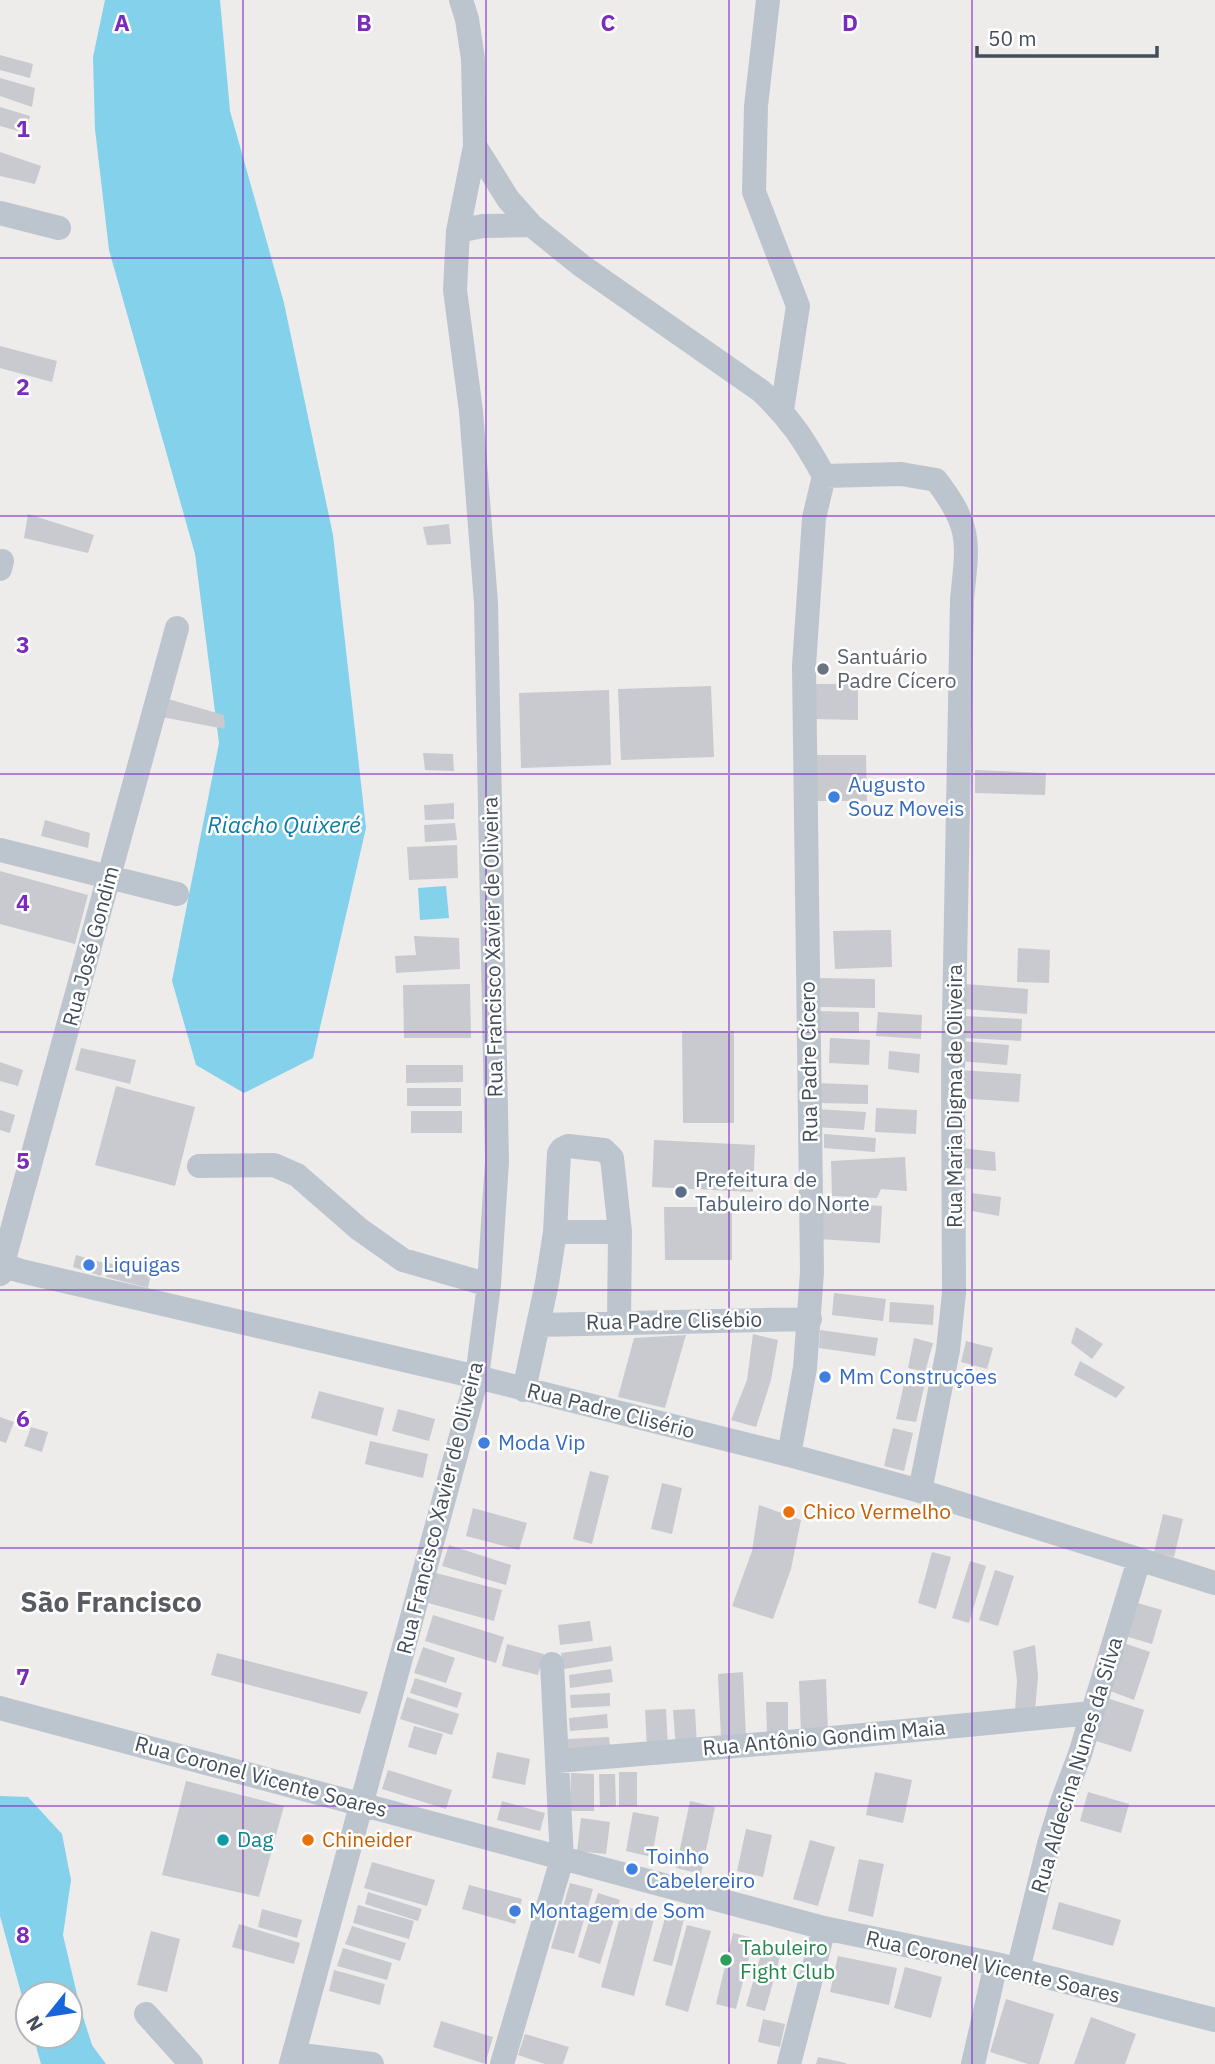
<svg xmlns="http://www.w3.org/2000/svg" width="1215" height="2064" font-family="'IBM Plex Sans',sans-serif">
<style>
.water{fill:#84d1eb}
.building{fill:#c8cad0}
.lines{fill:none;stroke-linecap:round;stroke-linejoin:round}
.minor{stroke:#bcc5ce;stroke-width:24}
.grid{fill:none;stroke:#7b2cbf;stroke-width:2;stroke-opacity:0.55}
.worship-dot{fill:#6b7280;stroke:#fff;stroke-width:2.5}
.shop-dot{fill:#3f7fe0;stroke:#fff;stroke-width:2.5}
.service-dot{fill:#5c6f8a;stroke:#fff;stroke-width:2.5}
.food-dot{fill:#e8710a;stroke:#fff;stroke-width:2.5}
.culture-dot{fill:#0f9aa8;stroke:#fff;stroke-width:2.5}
.leisure-dot{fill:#2e9e5b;stroke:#fff;stroke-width:2.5}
.labels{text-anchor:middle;stroke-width:5;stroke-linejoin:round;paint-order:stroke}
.worship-label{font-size:21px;fill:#5b616d;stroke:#fff;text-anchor:start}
.shop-label{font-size:21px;fill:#366cbe;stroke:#fff;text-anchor:start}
.street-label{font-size:21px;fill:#444e58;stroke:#fff}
.service-label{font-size:21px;fill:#4e5e75;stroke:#fff;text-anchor:start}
.food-label{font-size:21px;fill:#c56008;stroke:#fff;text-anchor:start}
.culture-label{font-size:21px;fill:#0d838f;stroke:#fff;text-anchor:start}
.leisure-label{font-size:21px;fill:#27864d;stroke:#fff;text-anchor:start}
.water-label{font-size:23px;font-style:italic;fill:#0b7da4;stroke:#fff}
.district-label{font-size:28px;font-weight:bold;fill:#585b60;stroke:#fff}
.grid-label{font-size:23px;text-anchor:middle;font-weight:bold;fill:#7b2cbf;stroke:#fff;stroke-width:5;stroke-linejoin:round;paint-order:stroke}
</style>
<rect width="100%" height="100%" fill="#eeebeb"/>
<path class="water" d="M105,0H220L230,111L284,303L333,535L366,828L313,1058L244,1093L196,1065L172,981L219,743L195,554L109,250L95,129L93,57Z
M446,886L449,918L420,920L418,888Z
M0,1796L28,1797L62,1834L71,1880L63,1935L80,2007L92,2045L106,2064H41L33,2036H70V1994H28V2018L0,1916Z"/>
<path class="building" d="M0,55L33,64L30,78L0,70Z
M0,78L35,88L32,107L0,96Z
M0,107L30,116L25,133L0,126Z
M0,152L41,166L35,184L0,176Z
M0,346L57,361L52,382L0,368Z
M28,514L94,535L88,553L24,538Z
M449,524L451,544L427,545L423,527Z
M811,684H858V720L811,719Z
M711,686L714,757L621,760L618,689Z
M609,690L611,765L521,768L519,693Z
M168,699L224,715L225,729L162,717Z
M423,753L453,754L454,771L425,770Z
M812,755H866L867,801H813Z
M975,770L1046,773L1045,795L975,793Z
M454,803V819L425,820L424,805Z
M45,820L90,833L88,848L41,836Z
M455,823L457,840L425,842L424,825Z
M457,845L458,878L409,880L407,847Z
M0,871L88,895L75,944L0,924Z
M891,930L892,967L835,969L833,931Z
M414,936L459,938L460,969L396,973L395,956L416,955Z
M1018,948L1050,950L1049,983L1017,982Z
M820,978L875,979V1008L820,1007Z
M470,984L471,1038H404L403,985Z
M966,984L1028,989L1027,1014L965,1009Z
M815,1011L859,1012V1033L815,1032Z
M878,1012L922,1015L921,1039L876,1036Z
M964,1016L1022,1019L1021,1041L963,1038Z
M682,1031H734V1123H683Z
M830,1038L870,1040L869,1065L829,1063Z
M960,1041L1009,1045L1007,1065L959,1061Z
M81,1048L136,1060L130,1084L75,1070Z
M889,1051L920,1054L919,1073L888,1069Z
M0,1062L23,1070L18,1086L0,1081Z
M406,1065H463V1082L406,1083Z
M959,1070L1021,1074L1019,1102L957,1098Z
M817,1083L868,1085V1104L817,1103Z
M116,1086L195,1107L175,1186L95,1165Z
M407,1088H461V1106H407Z
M876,1108L917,1110L916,1134L875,1132Z
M816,1109L866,1112L864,1130L815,1127Z
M0,1110L15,1115L10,1133L0,1130Z
M411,1111H462V1133H411Z
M824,1134L876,1138L875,1152L824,1148Z
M654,1140L755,1145L753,1192L652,1187Z
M962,1148L995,1152L996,1171L964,1168Z
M905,1157L907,1191L881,1189L877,1198L832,1196L831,1161Z
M972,1193L1001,1197L999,1216L972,1211Z
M821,1202L882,1206L880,1243L819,1239Z
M664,1207H732V1260H665Z
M76,1255L104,1263L101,1276L73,1267Z
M109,1263L151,1274L148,1288L106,1277Z
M834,1293L886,1299L883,1321L832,1315Z
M890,1302L934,1305L933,1325L889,1322Z
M1076,1327L1103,1344L1092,1359L1071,1343Z
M820,1330L878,1338L875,1356L819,1348Z
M753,1334L778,1340L771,1380L756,1427L731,1420L747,1380Z
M686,1335L665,1408L618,1397L634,1338Z
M914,1338L933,1343L925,1372L908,1368Z
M966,1341L993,1348L987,1369L961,1362Z
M1080,1361L1125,1387L1116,1398L1074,1375Z
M905,1380L925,1383L916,1422L896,1419Z
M319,1391L384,1408L377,1436L311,1418Z
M398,1409L435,1419L429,1441L392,1431Z
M0,1417L14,1422L6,1443L0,1441Z
M31,1427L48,1432L42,1452L24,1446Z
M893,1428L913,1433L904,1471L884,1466Z
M370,1441L428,1454L423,1478L365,1464Z
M590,1471L609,1476L592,1544L573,1539Z
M662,1483L682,1488L672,1534L651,1529Z
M759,1505L801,1520L791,1569L773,1619L732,1606L752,1551Z
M473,1508L527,1523L519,1550L466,1536Z
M1163,1514L1183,1519L1174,1557L1154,1552Z
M449,1545L511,1565L506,1585L442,1566Z
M932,1552L951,1557L936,1609L918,1603Z
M970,1561L986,1566L969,1623L952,1618Z
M995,1570L1014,1576L998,1626L979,1620Z
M436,1573L502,1590L494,1621L428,1603Z
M1134,1602L1162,1610L1152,1644L1125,1636Z
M433,1615L504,1637L496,1663L425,1641Z
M590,1621L593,1641L560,1645L558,1625Z
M1121,1642L1150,1652L1134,1700L1105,1689Z
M507,1644L544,1654L538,1675L502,1666Z
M1035,1645L1038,1676L1035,1710L1015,1711L1017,1680L1013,1651Z
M611,1646L613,1661L564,1669L561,1653Z
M423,1647L455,1658L446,1683L414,1673Z
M217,1653L368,1692L360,1714L211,1675Z
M611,1669L613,1682L570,1688L569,1675Z
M743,1672L746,1737L721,1738L718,1674Z
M415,1678L462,1693L457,1708L410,1693Z
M826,1679L828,1732L801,1733L799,1681Z
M610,1693V1706L571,1708L570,1695Z
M407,1697L459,1714L452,1735L400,1719Z
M1104,1697L1144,1710L1131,1752L1090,1739Z
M766,1702H788V1735H767Z
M666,1709L668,1748L647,1749L645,1710Z
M695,1709L697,1748L676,1749L673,1710Z
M607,1714L608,1728L570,1731L569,1718Z
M414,1726L443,1734L436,1755L408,1747Z
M609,1737L611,1754L568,1757L567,1739Z
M497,1752L530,1759L525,1785L492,1778Z
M388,1770L452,1790L446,1809L382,1789Z
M619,1772H637V1806H619Z
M875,1772L912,1780L903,1823L866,1815Z
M571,1773L594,1774V1811H570Z
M599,1774H615L616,1806L600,1807Z
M186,1781L284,1806L259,1897L162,1875Z
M1088,1792L1129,1804L1121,1833L1080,1821Z
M502,1801L545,1813L540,1831L497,1820Z
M690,1801L715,1807L701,1874L676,1868Z
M633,1812L659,1817L652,1857L626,1851Z
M581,1818L610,1822L606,1854L577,1851Z
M746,1829L772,1835L763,1877L737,1871Z
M810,1840L835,1847L818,1906L793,1899Z
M859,1859L884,1864L873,1917L848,1911Z
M372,1862L435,1880L427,1906L364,1888Z
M570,1883L593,1889L574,1954L551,1948Z
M469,1885L522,1899L515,1924L462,1909Z
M368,1892L422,1909L418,1921L365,1904Z
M598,1893L620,1900L600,1964L578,1957Z
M1059,1902L1121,1920L1113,1946L1052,1929Z
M358,1905L414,1921L409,1939L353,1923Z
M623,1906L655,1915L634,1996L601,1987Z
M262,1909L302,1920L297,1938L258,1927Z
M666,1914L684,1919L672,1966L653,1961Z
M239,1924L300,1943L294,1964L232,1947Z
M687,1925L711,1931L688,2012L665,2005Z
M352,1926L406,1943L400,1961L345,1944Z
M151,1931L180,1939L167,1992L137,1985Z
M733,1933L754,1938L736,2009L716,2004Z
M343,1948L392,1963L387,1980L337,1966Z
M762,1951L780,1957L765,2011L746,2006Z
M838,1956L897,1968L889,2005L830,1992Z
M905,1967L942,1977L931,2018L894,2008Z
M334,1970L385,1984L380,2005L329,1991Z
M1006,1999L1054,2014L1039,2064H1028L990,2052Z
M1091,2017L1136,2034L1125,2064H1074Z
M763,2019L785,2024L780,2047L758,2042Z
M441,2021L493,2037L485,2064L433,2047Z
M525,2034L569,2047L563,2064H545L518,2055Z
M818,2057L846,2063V2064H816Z"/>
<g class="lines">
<path class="minor" d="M461,0L467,19L473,59L475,146L508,199L531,225L582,266L761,391C790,418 805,441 824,476
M768,0L756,106L754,192L798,306L782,410
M0,213L59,228
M458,231L483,226L531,225
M0,569L2,561
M0,850L177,894
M199,1166L274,1165L297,1175L359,1229L403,1260L489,1285
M555,1232H620
M0,1264L21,1271L477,1377L789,1455L920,1491L1215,1583
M0,1274L177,628
M538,1325L810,1319
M524,1390L547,1283L555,1232L559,1153L562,1149L568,1146L604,1150L612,1158L620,1232L619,1322
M789,1455L805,1368L812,1272L804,666L814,518L824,476L901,474L936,480C972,527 968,542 962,599L953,1071L954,1293L948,1350L920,1491
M0,1708L824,1928L996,1964L1215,2020
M557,1761L821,1739L1092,1713
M1018,1970L1049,1844L1062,1802L1080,1754L1139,1560
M146,2014L191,2064
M294,2054L372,2064
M291,2064L477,1377L489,1285L497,1161L486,603L471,411L455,290L458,231L475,146
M502,2064L562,1859L552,1664
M789,2064L824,1928
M973,2064L996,1964"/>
</g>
<path class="grid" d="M243,0V2064M486,0V2064M729,0V2064M972,0V2064M0,258H1215M0,516H1215M0,774H1215M0,1032H1215M0,1290H1215M0,1548H1215M0,1806H1215"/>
<circle class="worship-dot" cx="823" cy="669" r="7"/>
<g class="shop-dot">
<circle cx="834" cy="797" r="7"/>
<circle cx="89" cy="1265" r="7"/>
<circle cx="825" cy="1377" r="7"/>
<circle cx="484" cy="1443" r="7"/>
<circle cx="632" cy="1869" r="7"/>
<circle cx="515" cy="1911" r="7"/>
</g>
<circle class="service-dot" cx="681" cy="1192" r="7"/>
<g class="food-dot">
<circle cx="789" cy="1512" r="7"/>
<circle cx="308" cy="1840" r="7"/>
</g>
<circle class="culture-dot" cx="223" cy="1840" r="7"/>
<circle class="leisure-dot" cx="726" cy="1960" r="7"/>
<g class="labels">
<g class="worship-label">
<text x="837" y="664">Santuário<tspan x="837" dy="24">Padre Cícero</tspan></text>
</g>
<g class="shop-label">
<text x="848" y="792">Augusto<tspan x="848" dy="24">Souz Moveis</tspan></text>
<text x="103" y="1272">Liquigas</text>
<text x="839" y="1384">Mm Construções</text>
<text x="498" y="1450">Moda Vip</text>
<text x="646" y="1864">Toinho<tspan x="646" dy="24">Cabelereiro</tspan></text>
<text x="529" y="1918">Montagem de Som</text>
</g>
<g class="street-label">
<text transform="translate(91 946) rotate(-75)" y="7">Rua José Gondim</text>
<text transform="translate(493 947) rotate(-91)" y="7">Rua Francisco Xavier de Oliveira</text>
<text transform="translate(809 1062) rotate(-91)" y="7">Rua Padre Cícero</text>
<text transform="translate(955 1096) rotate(-90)" y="7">Rua Maria Digma de Oliveira</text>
<text transform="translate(674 1321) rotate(-1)" y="7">Rua Padre Clisébio</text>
<text transform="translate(611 1411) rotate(14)" y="7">Rua Padre Clisério</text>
<text transform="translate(440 1508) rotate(-76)" y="7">Rua Francisco Xavier de Oliveira</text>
<text transform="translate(824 1738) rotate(-5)" y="7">Rua Antônio Gondim Maia</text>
<text transform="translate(1077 1765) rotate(-73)" y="7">Rua Aldecina Nunes da Silva</text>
<text transform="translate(261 1777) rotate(15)" y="7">Rua Coronel Vicente Soares</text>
<text transform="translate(993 1967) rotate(13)" y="7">Rua Coronel Vicente Soares</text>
</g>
<g class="service-label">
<text x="695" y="1187">Prefeitura de<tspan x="695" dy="24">Tabuleiro do Norte</tspan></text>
</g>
<g class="food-label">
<text x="803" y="1519">Chico Vermelho</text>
<text x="322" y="1847">Chineider</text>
</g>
<g class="culture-label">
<text x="237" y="1847">Dag</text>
</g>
<g class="leisure-label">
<text x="740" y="1955">Tabuleiro<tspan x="740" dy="24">Fight Club</tspan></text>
</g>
<g class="water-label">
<text x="284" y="833">Riacho Quixeré</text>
</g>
<g class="district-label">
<text x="111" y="1612">São Francisco</text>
</g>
</g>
<g class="grid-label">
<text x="122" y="31">A</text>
<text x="364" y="31">B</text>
<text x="608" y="31">C</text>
<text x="850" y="31">D</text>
<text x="23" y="137">1</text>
<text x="23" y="395">2</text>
<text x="23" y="653">3</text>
<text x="23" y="911">4</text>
<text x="23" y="1169">5</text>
<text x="23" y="1427">6</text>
<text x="23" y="1685">7</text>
<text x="23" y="1943">8</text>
</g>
<g transform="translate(49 2015) rotate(240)"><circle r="33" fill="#ffffff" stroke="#b4b8bc" stroke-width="2"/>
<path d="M0-5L12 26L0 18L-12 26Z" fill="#1865db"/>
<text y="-10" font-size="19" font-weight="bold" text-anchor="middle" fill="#444e58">N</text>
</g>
<path d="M977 46v10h180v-10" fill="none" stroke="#444e58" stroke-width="3.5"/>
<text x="988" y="46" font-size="21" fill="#444e58" stroke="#ffffff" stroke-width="5" paint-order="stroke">50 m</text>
</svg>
